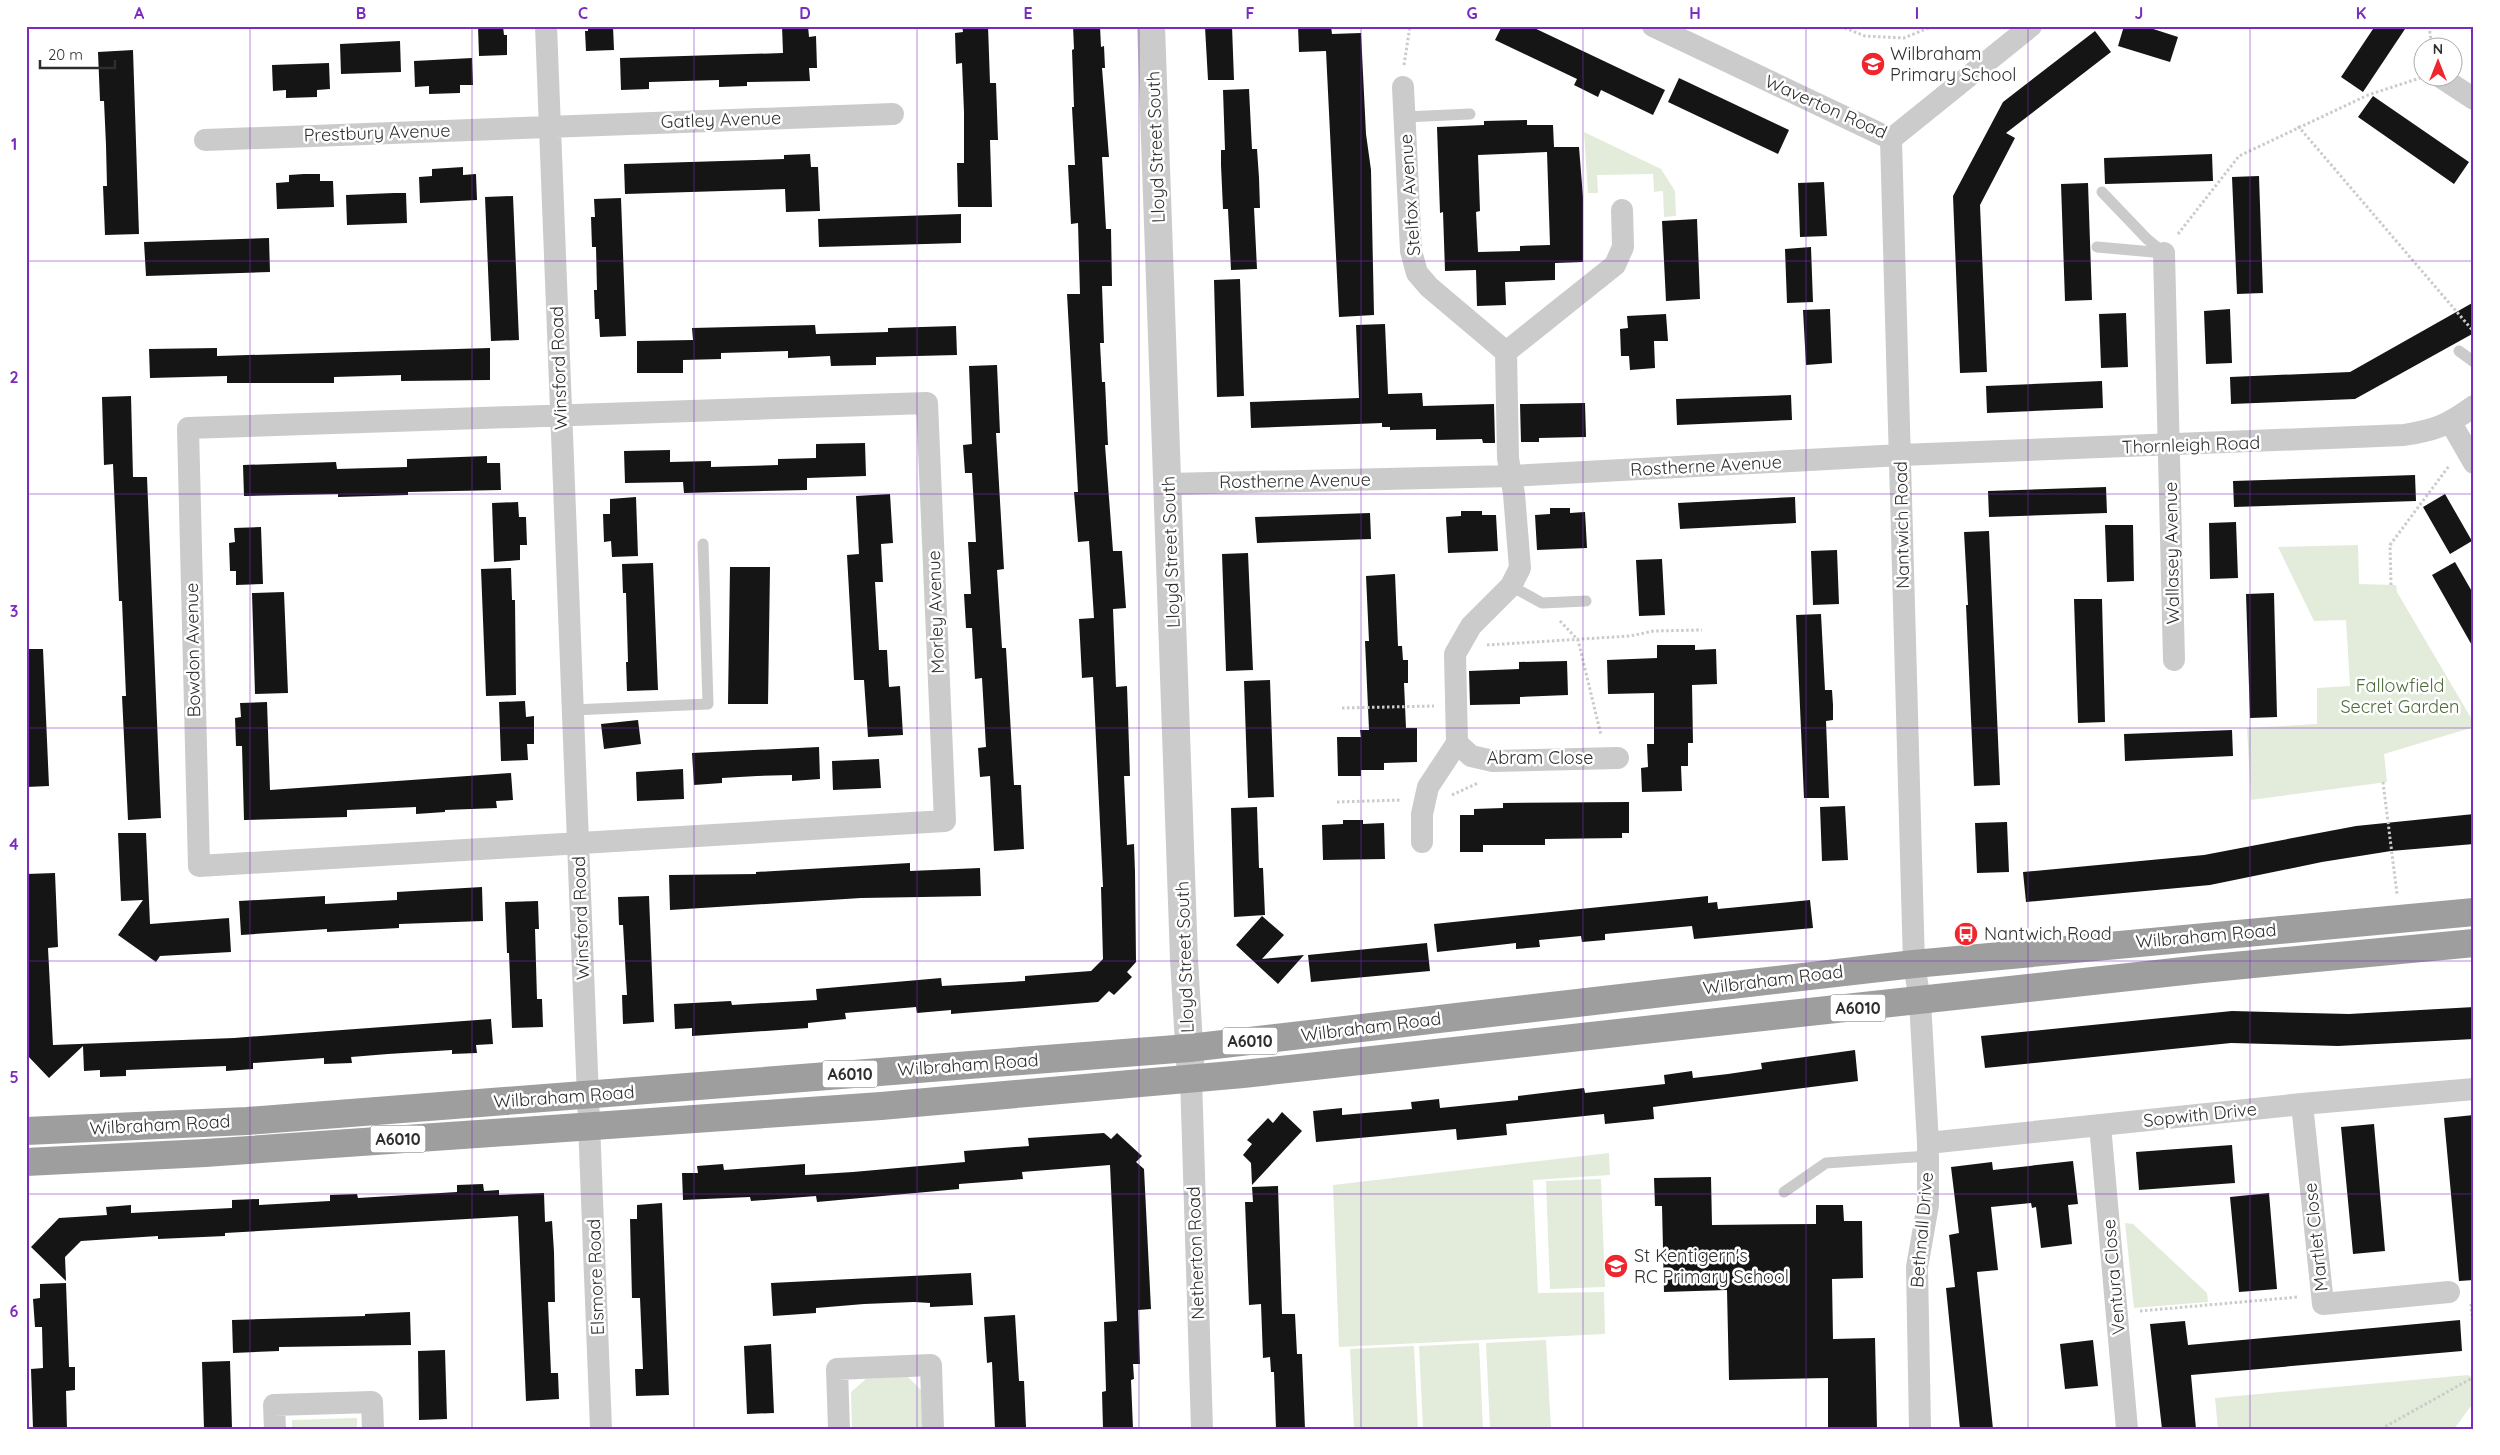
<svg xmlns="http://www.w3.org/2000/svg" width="2500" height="1455" font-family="Quicksand,sans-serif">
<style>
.green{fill:#e3ecda}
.building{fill:#151515;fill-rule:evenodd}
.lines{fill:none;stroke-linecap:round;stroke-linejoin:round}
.path{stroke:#cbcbcb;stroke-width:3;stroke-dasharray:2.5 2.5;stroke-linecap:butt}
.service{stroke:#cbcbcb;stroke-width:11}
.minor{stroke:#cbcbcb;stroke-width:22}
.tertiary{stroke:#cbcbcb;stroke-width:28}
.trunk{stroke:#9e9e9e;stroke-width:28}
.grid{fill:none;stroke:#7b2cbf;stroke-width:1;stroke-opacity:0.55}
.labels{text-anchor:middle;stroke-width:5;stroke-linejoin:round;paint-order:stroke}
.shield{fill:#fff;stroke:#6d6d6d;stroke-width:1}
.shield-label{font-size:16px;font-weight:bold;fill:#2e2e2e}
.poi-label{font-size:18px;fill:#2e2e2e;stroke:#fff;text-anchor:start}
.street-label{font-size:18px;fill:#2e2e2e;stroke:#fff}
.park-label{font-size:18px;fill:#4f6c39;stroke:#fff}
.neatline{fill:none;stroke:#7b2cbf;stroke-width:2}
.grid-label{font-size:16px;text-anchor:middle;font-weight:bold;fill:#7b2cbf}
</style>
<rect width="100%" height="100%" fill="#fff"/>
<path class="green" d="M1584,132L1661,169L1675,191L1676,216L1664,217L1663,191L1654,192L1653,174L1597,175L1598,193H1588Z
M2358,545L2359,584L2396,585L2397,592L2474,723V727L2384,754L2387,782L2251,800L2247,728L2317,724V688L2350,686L2346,620L2314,621L2278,547Z
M1609,1153L1610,1175L1533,1180L1538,1293L1604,1292L1605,1334L1339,1347L1333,1185Z
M1601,1179L1605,1287L1550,1289L1546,1181Z
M2125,1223L2133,1224L2207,1293L2208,1302L2134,1308Z
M1546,1340L1551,1429H1490L1486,1343Z
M1479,1343L1483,1429H1423L1419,1346Z
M1414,1346L1418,1429H1354L1350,1349Z
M2468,1375L2474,1379V1402L2454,1429H2218L2215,1398Z
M907,1376L923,1392L924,1429H852L851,1392L866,1379Z
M357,1418V1429H292V1420Z"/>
<path class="building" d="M478,26H503L504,35H507V55L479,56Z
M588,26H613L614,50L586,51L585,31H588Z
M782,26H808L809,37L816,36L817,68H809L810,81L747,82V86L719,87V80L649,82V89L621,90L620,58L783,53Z
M962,26H988L990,83H996L998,140H990L992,207H958L957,163H964V112L962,63L956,64L955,33L963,32Z
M1073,26H1100L1101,47L1104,46L1105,68H1102L1109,157H1102L1106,229H1111L1112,286H1102L1104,343H1100L1102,382H1105L1108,445H1105L1113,551H1122L1126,608L1113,609L1116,687L1127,686L1130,776H1124L1127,845L1134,844L1135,872L1136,962L1127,972L1132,977L1114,995L1109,991L1098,1002L951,1014V1010L917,1013L916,1007L845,1013L846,1019L808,1023V1028L692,1036V1028L675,1029L674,1004L731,1001L732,1005L817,1000L816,989L941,978L942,986L1025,981V976L1091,971L1103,959L1101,887H1103L1093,677L1082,678L1079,619L1094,618L1089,541L1078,542L1074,492H1078L1067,294H1080L1078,223L1071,224L1068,165H1075L1072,107H1074L1072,50L1074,49Z
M1232,26L1234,80H1208L1205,27Z
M1298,26H1331L1332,34L1361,33L1366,134L1371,170L1374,315L1339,317L1326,51L1299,52Z
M1502,26H1530L1665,90L1653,115L1601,90L1598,97L1574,85L1577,79L1495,40Z
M2124,26H2144L2178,37L2170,62L2118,46Z
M2375,26H2407L2363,92L2341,77Z
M2095,31L2111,52L2006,133L2015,138L1980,205L1987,372L1960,373L1953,196L2003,102Z
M400,41L401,72L341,74L340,44Z
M133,50L139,234L105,235L103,186H107L106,145L104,101H100L98,52Z
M472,58L473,85H460V93L429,94V86L415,87L414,61Z
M329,63L330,89L317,90V97L286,98V90L273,91L272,65Z
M1679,78L1789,130L1778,154L1668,102Z
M1249,89L1252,149H1257L1259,178L1260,208H1254L1257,269L1231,270L1228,209H1223L1221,165V150H1225L1223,90Z
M2373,96L2469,162L2454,184L2358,117Z
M1527,120V125H1553L1554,147H1579L1583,197V262L1555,263V280L1505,282L1506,305L1477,306L1476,270L1445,271L1443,212L1440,213L1437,127L1484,125V121ZM1547,152L1550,245L1520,246V251L1478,252L1476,212L1480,211L1478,155Z
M810,154L811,167H818L820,211L786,212L785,189L625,194L624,164L784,159V155Z
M2212,154L2213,181L2105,184L2104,158Z
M463,167V175L476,174L477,200L420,203L419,177L432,176V169Z
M304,174H320V181H333L334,207L277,209L276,183L289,182V175Z
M2259,176L2263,293L2237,294L2232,177Z
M1824,182L1827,236L1800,237L1798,183Z
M2088,183L2092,300L2065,301L2061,184Z
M394,193H406L407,223L347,225L346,195Z
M513,196L519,340L491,341L485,197Z
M621,198L626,336L600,337L599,319H595L594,290H597L596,247H592L591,217H595L594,199Z
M961,214V243L819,247L818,219Z
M1697,219L1700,299L1666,301L1662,221Z
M269,238L270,272L146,276L144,242Z
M1811,247L1813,302L1787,303L1785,249Z
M1240,279L1244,396L1217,397L1214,280Z
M2474,302V333L2355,399L2231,404L2230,377L2350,372Z
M1830,309L1832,363L1806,365L1803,310Z
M2230,309L2232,363L2206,364L2204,311Z
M2126,313L2128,367L2101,368L2099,314Z
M1666,314L1668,341H1654L1655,368L1630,370L1629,356H1621L1620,329L1628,328L1627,316Z
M1385,324L1388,394L1422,393L1423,406L1494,404L1495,443H1483L1482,439L1436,440V429L1390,430V427H1382V423L1251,428L1250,402L1359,398L1356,325Z
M815,325L816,334L888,332V328L956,326L957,355L876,357V365L831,366L830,356L788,358V351L721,353V359L683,360V373H637V341L693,340L692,328Z
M217,348V356L490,348V380L401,381V375L334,377V383H227V376L150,378L149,349Z
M997,365L1000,433H996L1004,569L997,570L1002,648H1006L1014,785H1021L1024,849L994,851L990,776L980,777L978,748L986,747L982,678L975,679L972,628H966L964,594H971L968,542H976L972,473H965L963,445L972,444L969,366Z
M2102,381L2103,408L1987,413L1986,386Z
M1791,395L1792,420L1677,425L1676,399Z
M131,396L133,477H147L161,818L128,820L122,696H126L122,601H119L113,464L104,465L102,397Z
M1585,403L1586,437L1539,438V442H1521L1520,404Z
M865,443L866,476L807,478V490L684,493L683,482L625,483L624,451L670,450V462L711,461V467L778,465V459L816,458V444Z
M487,456V463H500L501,490L408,492V495L338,497V494L244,496L243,465L336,462L337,469L407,467V459Z
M2415,475L2416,501L2234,507L2233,481Z
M2106,487L2107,513L1989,517L1988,491Z
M890,494L893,543L881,544L883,582H875L879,650H887L889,687L900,686L903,735L868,737L864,680H854L847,555L859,554L856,496Z
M2445,494L2472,541L2450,554L2423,507Z
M636,497L638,556L612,557L611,541L604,542L603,514H610V499Z
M1795,497L1796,523L1680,529L1678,503Z
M518,502L519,517H526L527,545H520V560L494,562L492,503Z
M1550,508H1570V513L1585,512L1587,548L1537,550L1535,515L1550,514Z
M1461,511H1482V515H1496L1498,551L1448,553L1446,517L1461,516Z
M1370,513L1371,539L1257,543L1255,517Z
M2236,522L2238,578L2210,579L2209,523Z
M2105,525H2133L2134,581L2107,582Z
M261,527L263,584L236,585V571H230L229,543L235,542L234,528Z
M1989,531L2000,785L1974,786L1966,605H1968L1964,532Z
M1837,550L1839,604L1813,605L1811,551Z
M1248,553L1253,670L1226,671L1222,554Z
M1662,559L1665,615L1639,616L1636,560Z
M2455,562L2474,595V649L2432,575Z
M653,563L658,690L627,691L626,662H628L626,593H623L622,564Z
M730,567H770L768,704H728Z
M511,568L512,600H515L516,695L486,696L481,569Z
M1395,574L1398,646H1402L1403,660H1408V683H1404L1406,728H1417V762L1384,763V770H1361V776H1338L1337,737H1361L1360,730H1369L1365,641H1369L1366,576Z
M284,592L288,693L255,694L252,593Z
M2274,593L2277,717L2250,718L2246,594Z
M2074,599H2102L2105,722L2078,723Z
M1821,614L1825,690H1832L1833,705V720L1826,721L1829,798H1804L1796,615Z
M1657,645H1695V650L1716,649L1717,684L1692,685L1693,743H1688V766H1681L1682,791L1642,792L1641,768L1648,767L1647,744H1654V693L1608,694L1607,660L1657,658Z
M26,649H43L49,786L26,787Z
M1567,661L1568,695L1520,697V704L1470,705L1469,671L1519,669V662Z
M1270,680L1274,797L1248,798L1244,681Z
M525,701L526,717L534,716V744H527L528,760L501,761L499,702Z
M267,702L270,790L511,773L513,800L496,801L497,808L445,810V812L416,814V807L347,810V817L244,820L242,746H236L235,718L241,717L240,703Z
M638,720L641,744L604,749L601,724Z
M2232,730L2233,756L2125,761L2124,734Z
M819,747L820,779L792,781V775L757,776L722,778V783L694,785L692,753Z
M879,759L881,788L833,790L832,761Z
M683,769L684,799L637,801L636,772Z
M1629,802V833H1622V838L1545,839V845H1483V852H1460V815H1474V809L1503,808V803Z
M1845,806L1848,860L1822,861L1820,807Z
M1257,807L1259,868H1263L1265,915L1234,917L1231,808Z
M2474,814V844L2391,851L2322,862L2210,885L2026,902L2023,872L2204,855L2356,826Z
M1343,820H1363V824L1384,823L1385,859L1323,860L1322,825L1343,824Z
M2007,822L2009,872L1977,873L1975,823Z
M118,833H146L150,924L229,918L231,952L160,956L156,962L118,935L143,900L121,901Z
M910,863V871L980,868L981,896L861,898L670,910L669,875L756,874V872Z
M55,873L58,947L48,948L53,1045L234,1038L491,1019L493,1044L476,1045L477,1053L452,1054V1050L388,1054L351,1057L352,1063L324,1064V1058L253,1063V1069L226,1071V1066L126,1070V1076L100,1077V1070L84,1071L83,1046L49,1078L26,1054V874Z
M482,887L483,921L399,924V928L327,932V929L241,935L239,901L325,896V904L397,900V892Z
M649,896L654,1022L623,1024L622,995H627L623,925H619L618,897Z
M1708,896V903L1717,902L1718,909L1810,900L1813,928L1694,939L1692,926L1605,934V940L1582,942L1581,936L1539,940L1540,947L1516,949V943L1437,952L1434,924Z
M538,901L539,929H535L537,999H542L543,1027L512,1028L509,953H507L505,902Z
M1262,916L1284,935L1262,959L1304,955L1278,984L1236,945Z
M1427,943L1430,971L1311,982L1308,955Z
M2474,1007V1039L2338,1046L2231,1043L1985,1068L1981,1036L2232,1011L2349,1014Z
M1855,1050L1858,1081L1653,1107L1654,1119L1605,1124L1604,1114L1506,1124L1507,1135L1457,1140L1456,1129L1316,1142L1313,1111L1342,1108V1115L1412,1109L1411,1102L1439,1099L1440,1108L1518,1100V1096L1584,1088L1585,1093L1665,1084L1664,1075L1692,1071L1693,1078L1728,1074L1762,1069L1761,1063Z
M1282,1112L1302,1131L1252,1185L1251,1163L1243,1155L1252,1144L1247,1140L1268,1118L1273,1123Z
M2474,1115V1280L2459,1281L2444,1118Z
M2374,1124L2385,1251L2353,1254L2341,1127Z
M1104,1133L1111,1139L1117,1133L1142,1156L1136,1162L1144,1169L1151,1309L1138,1310L1140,1364H1133L1134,1379L1131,1380L1133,1429H1103L1102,1392L1106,1391L1104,1322L1117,1321L1110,1165L1022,1172L1023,1179L959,1184V1189L817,1202L816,1196L751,1201L750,1197L683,1200L682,1173H698L697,1166L723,1164L724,1170L805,1164V1175L853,1172L965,1162L964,1151L1029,1146L1028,1138Z
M2232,1145L2235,1183L2139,1190L2136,1152Z
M2073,1161L2078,1204L2068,1205L2072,1244L2041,1248L2036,1207L2032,1208L2031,1203L1991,1207L1998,1270L1977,1272L1993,1429H1960L1946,1288L1955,1287L1949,1235L1959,1233L1951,1167L1992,1162L1993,1170Z
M1711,1177L1712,1225L1816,1224V1205H1843L1844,1221H1862L1863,1278L1832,1279L1833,1339L1875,1338L1877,1429H1828V1378L1729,1380L1727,1290L1664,1292L1662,1206H1655L1654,1178Z
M483,1184L484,1191L499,1190V1195L544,1193L545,1222L552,1221L554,1252L555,1302H548L551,1373H558L559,1399L526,1401L518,1216L225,1233V1236L158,1239V1236L81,1241L65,1257L66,1281L31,1247L59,1218L107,1215L106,1207L131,1205V1213L232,1208V1200L259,1199V1205L330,1201V1195L357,1194L358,1198L457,1192V1185Z
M1278,1186L1282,1314H1295L1297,1354H1302L1305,1429H1276L1274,1372H1271L1270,1357L1263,1358L1261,1304L1249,1305L1245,1202H1253L1252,1187Z
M2269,1193L2277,1289L2239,1292L2230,1197Z
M662,1203L669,1395L636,1396L635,1369H643L640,1298H632L630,1219H637V1205Z
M971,1273L973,1305L930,1307V1303L914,1302L864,1304L816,1308V1313L773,1316L771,1283Z
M66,1283L69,1367H75V1390L66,1391L67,1429H33L31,1369L43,1368L42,1327H35L33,1299L40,1298V1284Z
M410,1312L411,1345L279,1347V1351L233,1353L232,1320L365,1316V1314Z
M1015,1315L1019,1381H1024L1026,1427L995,1429L992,1362L987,1363L984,1317Z
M2460,1320L2462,1351L2191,1375L2196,1429H2162L2150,1324L2185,1321L2188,1345Z
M2093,1340L2098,1386L2065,1389L2060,1344Z
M771,1344L774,1413L747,1414L744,1346Z
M445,1350L447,1419L419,1420L418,1351Z
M230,1361L232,1428L204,1429L202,1362Z"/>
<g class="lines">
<path class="path" d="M1840,26L1865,36L1904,38L1933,26
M2429,26L2432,48
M1404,65L1410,26
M2298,126L2474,332
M2178,234L2239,156L2368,95L2420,78
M2391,585L2390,545L2449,466
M1560,621L1578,640L1601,735
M1487,645L1630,636L1654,631L1702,630
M1342,708L1434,706
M2383,782L2397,894
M1452,795L1478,783
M1337,802L1402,800
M2471,1304L2474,1341
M2140,1311L2298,1297
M2381,1429L2474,1377"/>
<path class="service" d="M1405,117L1470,114
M2102,192L2147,239L2164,253
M2097,247L2164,253
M2459,351L2474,362
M1511,586L1542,603L1586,601
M573,710L708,704L703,544
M1784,1192L1826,1163L1928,1156"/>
<path class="minor" d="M546,26L601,1429
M1653,26L1891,139
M2442,78L2474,99
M1403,87L1411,251L1417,273L1429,287L1506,352
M1891,139L1914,964L1920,1001L1928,1143V1205L1917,1267L1920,1429
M1891,139L2031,26
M205,140L893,114
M2164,253L2174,660
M927,403L945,821L199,866L188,428Z
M2451,423L2474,463
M1169,484L1511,476L1901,455L2404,435C2436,430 2448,425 2474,406
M1457,743L1455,654L1471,626L1511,586L1520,568L1514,494L1508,458L1506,352L1615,265L1623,247L1622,210
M1422,842V814L1428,787L1457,743L1471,756L1493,761L1618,758
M1191,1078L1202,1429
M2302,1104L2323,1304L2449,1292
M2100,1125L2127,1429
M1928,1143L2302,1104L2474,1089
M275,1429L274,1405L372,1402L373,1429
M839,1429L837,1369L931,1365L933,1429"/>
<path class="tertiary" d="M1151,26L1184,959L1191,1078"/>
<path class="trunk" d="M26,1131L247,1121L1189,1048L1914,964L2474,912
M26,1162L205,1153L881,1106L1243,1074L2202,969L2474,943"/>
</g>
<path class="grid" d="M250,26V1429M472,26V1429M694,26V1429M917,26V1429M1139,26V1429M1361,26V1429M1583,26V1429M1806,26V1429M2028,26V1429M2250,26V1429M26,261H2474M26,494H2474M26,728H2474M26,961H2474M26,1194H2474"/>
<defs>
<g id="school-disc" transform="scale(1.25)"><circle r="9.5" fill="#ef262d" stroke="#fff"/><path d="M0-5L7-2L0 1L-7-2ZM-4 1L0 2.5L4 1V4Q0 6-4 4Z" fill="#fff"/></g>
<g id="bus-disc" transform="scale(1.25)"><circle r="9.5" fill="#ef262d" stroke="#fff"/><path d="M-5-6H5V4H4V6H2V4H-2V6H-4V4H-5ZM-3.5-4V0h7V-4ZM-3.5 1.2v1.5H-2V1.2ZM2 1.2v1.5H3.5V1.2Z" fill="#fff"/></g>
</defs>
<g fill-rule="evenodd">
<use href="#school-disc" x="1873" y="64"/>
<use href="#bus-disc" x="1966" y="934"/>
<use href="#school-disc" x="1616" y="1266"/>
</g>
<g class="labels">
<g class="shield">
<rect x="1830.5" y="994.5" width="55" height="27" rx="4"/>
<rect x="1222.5" y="1027.5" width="55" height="27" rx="4"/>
<rect x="822.5" y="1060.5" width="55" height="27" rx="4"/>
<rect x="370.5" y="1125.5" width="55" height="27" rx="4"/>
</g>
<g class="shield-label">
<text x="1858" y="1014">A6010</text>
<text x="1250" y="1047">A6010</text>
<text x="850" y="1080">A6010</text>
<text x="398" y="1145">A6010</text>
</g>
<g class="poi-label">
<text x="1890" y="60">Wilbraham<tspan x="1890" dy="21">Primary School</tspan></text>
<text x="1984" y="940">Nantwich Road</text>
<text x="1634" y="1262">St Kentigern's<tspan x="1634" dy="21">RC Primary School</tspan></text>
</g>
<g class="street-label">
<text transform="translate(1826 107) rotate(24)" y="6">Waverton Road</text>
<text transform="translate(721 120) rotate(-2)" y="6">Gatley Avenue</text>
<text transform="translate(377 133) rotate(-2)" y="6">Prestbury Avenue</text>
<text transform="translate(1156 147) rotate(-92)" y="6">Lloyd Street South</text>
<text transform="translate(1410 195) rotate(-94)" y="6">Stelfox Avenue</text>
<text transform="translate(559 368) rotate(-92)" y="6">Winsford Road</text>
<text transform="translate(2191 445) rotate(-2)" y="6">Thornleigh Road</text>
<text transform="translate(1706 466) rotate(-3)" y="6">Rostherne Avenue</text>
<text transform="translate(1295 481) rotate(-1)" y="6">Rostherne Avenue</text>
<text transform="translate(1902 525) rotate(-91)" y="6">Nantwich Road</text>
<text transform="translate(1171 552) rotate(-92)" y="6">Lloyd Street South</text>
<text transform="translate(2172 553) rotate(-91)" y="6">Wallasey Avenue</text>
<text transform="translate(936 612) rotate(-92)" y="6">Morley Avenue</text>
<text transform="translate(193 650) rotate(-91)" y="6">Bowdon Avenue</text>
<text x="1540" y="764">Abram Close</text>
<text transform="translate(581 918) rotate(-92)" y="6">Winsford Road</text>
<text transform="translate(2206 936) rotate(-5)" y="6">Wilbraham Road</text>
<text transform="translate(1185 957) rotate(-92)" y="6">Lloyd Street South</text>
<text transform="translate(1773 980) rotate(-7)" y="6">Wilbraham Road</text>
<text transform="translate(1371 1027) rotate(-7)" y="6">Wilbraham Road</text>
<text transform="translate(968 1065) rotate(-4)" y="6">Wilbraham Road</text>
<text transform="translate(564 1097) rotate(-4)" y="6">Wilbraham Road</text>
<text transform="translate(2200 1115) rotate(-6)" y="6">Sopwith Drive</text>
<text transform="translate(160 1125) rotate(-3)" y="6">Wilbraham Road</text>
<text transform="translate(1922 1230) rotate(-85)" y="6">Bethnall Drive</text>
<text transform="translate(2316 1237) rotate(-96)" y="6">Martlet Close</text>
<text transform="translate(1196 1253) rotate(-92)" y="6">Netherton Road</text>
<text transform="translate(596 1277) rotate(-92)" y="6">Elsmore Road</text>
<text transform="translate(2114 1277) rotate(-95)" y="6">Ventura Close</text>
</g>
<g class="park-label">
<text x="2400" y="692">Fallowfield<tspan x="2400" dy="21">Secret Garden</tspan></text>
</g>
</g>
<rect width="2500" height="1455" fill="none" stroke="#ffffff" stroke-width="55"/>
<g transform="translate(2438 62)"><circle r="24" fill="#ffffff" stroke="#ababab"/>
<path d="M0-4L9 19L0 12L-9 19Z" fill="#ef262d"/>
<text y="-8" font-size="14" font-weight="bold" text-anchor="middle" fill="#2e2e2e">N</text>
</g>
<path d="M40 60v8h75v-8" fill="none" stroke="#2e2e2e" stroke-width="2.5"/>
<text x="48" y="60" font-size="15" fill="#2e2e2e" stroke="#ffffff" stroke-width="4" paint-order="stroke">20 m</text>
<rect x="28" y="28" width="2444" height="1400" class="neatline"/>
<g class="grid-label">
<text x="139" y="19">A</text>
<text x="361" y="19">B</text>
<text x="583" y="19">C</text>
<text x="805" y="19">D</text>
<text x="1028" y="19">E</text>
<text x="1250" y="19">F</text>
<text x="1472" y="19">G</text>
<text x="1695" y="19">H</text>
<text x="1917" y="19">I</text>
<text x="2139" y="19">J</text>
<text x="2361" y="19">K</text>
<text x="14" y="150">1</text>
<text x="14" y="383">2</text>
<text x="14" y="617">3</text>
<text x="14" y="850">4</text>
<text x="14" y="1083">5</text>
<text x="14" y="1317">6</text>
</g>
</svg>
